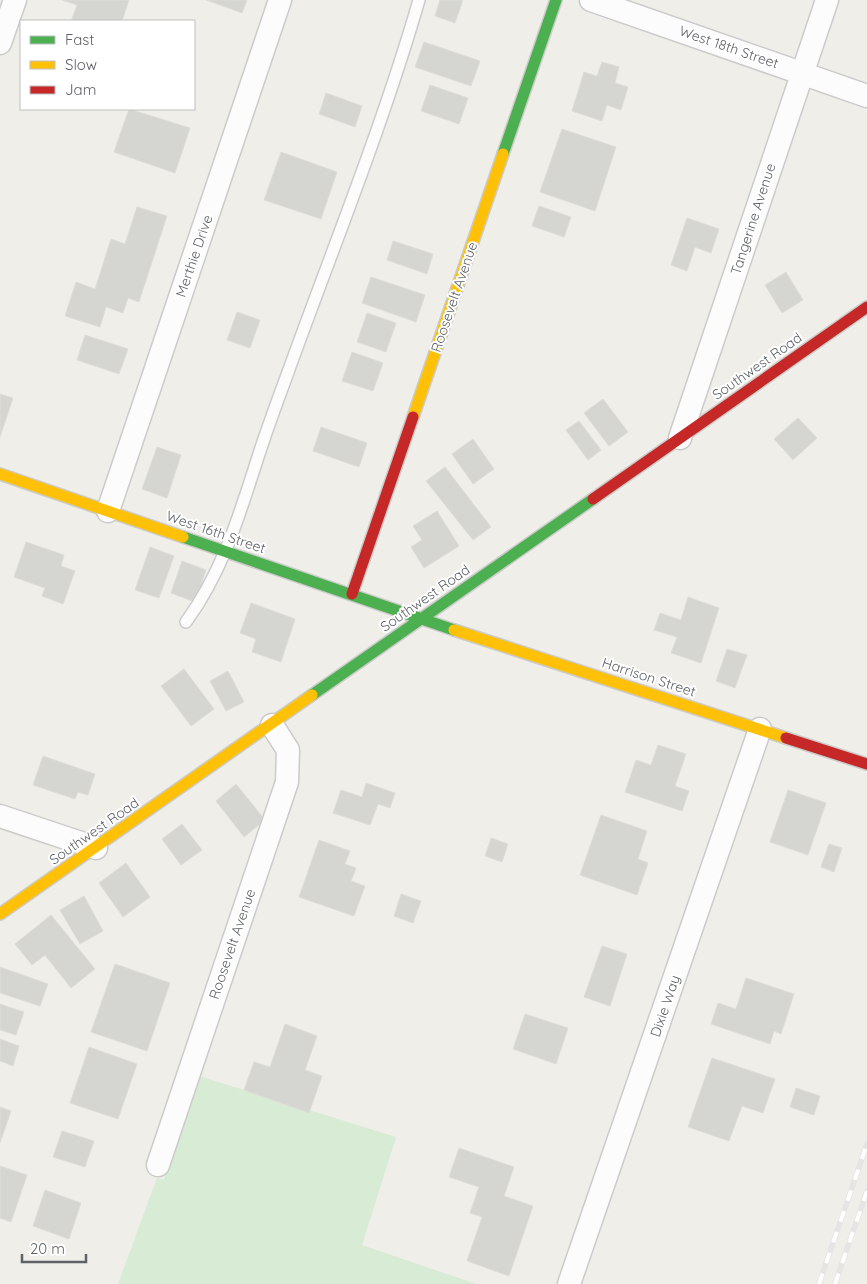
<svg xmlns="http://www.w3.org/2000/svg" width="867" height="1284" font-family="Quicksand,sans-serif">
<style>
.green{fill:#d7ebd5}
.building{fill:#d5d5d2;stroke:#deddd8}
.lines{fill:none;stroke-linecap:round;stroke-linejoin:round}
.lane-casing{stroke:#cbcbcb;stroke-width:14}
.street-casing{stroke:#cbcbcb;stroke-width:25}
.fast-casing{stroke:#cbcbc9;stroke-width:14}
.slow-casing{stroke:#cbcbc9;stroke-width:14}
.jam-casing{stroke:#cbcbc9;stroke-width:14}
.lane{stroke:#fdfcfc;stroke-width:11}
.street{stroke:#fdfcfc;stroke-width:22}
.fast{stroke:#4caf50;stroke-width:11}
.slow{stroke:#ffc107;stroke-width:11}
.jam{stroke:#c62828;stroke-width:11}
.rail-casing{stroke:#e4e5e4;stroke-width:5.5}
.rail{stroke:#fff;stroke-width:4;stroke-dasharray:11;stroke-linecap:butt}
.labels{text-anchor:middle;stroke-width:4;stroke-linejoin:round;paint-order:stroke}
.street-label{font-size:14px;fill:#5e6267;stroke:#fff}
</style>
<rect width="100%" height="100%" fill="#efeee9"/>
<path class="green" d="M199,1076L396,1137L362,1245L476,1284H118L157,1178L164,1180Z"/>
<path class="building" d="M62,0H129L122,21H71L77,5Z
M206,0H247L242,13Z
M440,0H463L455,23L435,16Z
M424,42L480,61L471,86L415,67Z
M602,62L619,67L615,83L628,87L621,110L607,105L602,121L572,111L584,72L597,76Z
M430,85L468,98L459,124L421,111Z
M326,93L362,106L355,127L319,114Z
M129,109L190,128L175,173L114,152Z
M562,129L616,147L595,211L540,192Z
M281,152L337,172L321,219L264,200Z
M539,206L571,217L564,237L532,226Z
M137,207L167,216L139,302L128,298L123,313L106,307L100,327L65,316L76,282L95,289L111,239L125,244Z
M687,218L719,229L711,253L695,247L687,271L671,265Z
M393,241L433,254L427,274L387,260Z
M786,272L803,300L782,313L765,285Z
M371,277L425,295L416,322L362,303Z
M237,312L260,320L250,348L227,340Z
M367,313L396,323L386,352L357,342Z
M85,335L128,349L119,374L77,360Z
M352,352L383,363L373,391L342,381Z
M0,394L13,398L0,437Z
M603,399L628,432L609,446L584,413Z
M798,418L817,438L793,460L774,439Z
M579,421L601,450L588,460L566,430Z
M321,427L367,443L359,467L313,451Z
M473,439L494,469L473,484L452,454Z
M157,447L181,455L167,498L142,489Z
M445,467L491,527L473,540L426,481Z
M437,511L459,546L424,568L411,547L422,540L413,526Z
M26,542L64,555L61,566L75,571L63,604L42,596L45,588L14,577Z
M150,547L174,556L159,598L135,590Z
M182,561L206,570L195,602L171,593Z
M688,597L719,608L701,663L671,653L677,637L654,630L660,613L681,620Z
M251,603L295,619L281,662L252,652L256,639L240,633Z
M727,649L747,655L735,688L716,681Z
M184,669L214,709L191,726L161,686Z
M228,671L244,702L226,711L210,681Z
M658,745L686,754L675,786L689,791L682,811L625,792L636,760L651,765Z
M43,756L95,774L88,795L78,792L75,799L33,785Z
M366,783L395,793L390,808L378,804L370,825L333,813L341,790L362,797Z
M236,784L265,820L244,837L216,801Z
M788,790L826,803L808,855L770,842Z
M601,815L647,831L638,859L648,863L637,895L580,875Z
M182,824L202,850L181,865L162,839Z
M491,838L508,844L502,862L485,856Z
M319,840L350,851L345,864L356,868L351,881L365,886L354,916L299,897Z
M829,844L842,848L834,872L821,867Z
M126,863L150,897L123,917L99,883Z
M401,894L421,901L413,923L394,916Z
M84,896L103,931L80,944L60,910Z
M51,915L95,969L71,988L45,955L32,965L15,944Z
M602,946L627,954L610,1006L584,997Z
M115,964L170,983L147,1051L91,1032Z
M0,967L48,984L40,1006L0,993Z
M746,978L794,994L781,1034L774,1031L770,1044L711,1024L718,1003L736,1009Z
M0,1004L24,1012L16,1035L0,1030Z
M525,1014L568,1028L556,1064L513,1049Z
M285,1024L317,1036L305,1070L322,1076L309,1113L244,1090L254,1062L270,1067Z
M0,1039L19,1046L13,1066L0,1061Z
M89,1047L137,1064L118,1119L70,1103Z
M712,1058L775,1079L763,1113L742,1106L729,1141L688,1127Z
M796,1088L820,1096L814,1115L790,1107Z
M0,1107L11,1111L0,1143Z
M62,1131L94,1141L85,1167L53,1157Z
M459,1148L514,1167L504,1196L533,1206L509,1276L467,1261L482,1217L470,1213L479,1187L449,1177Z
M0,1166L27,1175L11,1222L0,1218Z
M45,1190L81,1203L69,1239L33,1226Z"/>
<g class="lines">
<g class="lane-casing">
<path id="lane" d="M186,622C223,571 239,516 258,457C267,429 277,402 287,375C332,250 382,128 419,0"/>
</g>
<g class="street-casing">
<path id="street" d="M591,0L867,96
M0,43L15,0
M680,438L827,0
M108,511L280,0
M0,816L96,848
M158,1165L287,782L288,750L272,725
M569,1284L760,729"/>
</g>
<g class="fast-casing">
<path id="fast" d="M503,154L556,0
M183,537L454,630
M312,695L593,499"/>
</g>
<g class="slow-casing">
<path id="slow" d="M413,417L503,154
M0,474L183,537
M454,630L786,738
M0,914L312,695"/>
</g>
<g class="jam-casing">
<path id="jam" d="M593,499L867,307
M352,594L413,417
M786,738L867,764"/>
</g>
<use href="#lane" class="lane"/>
<use href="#street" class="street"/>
<use href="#fast" class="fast"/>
<use href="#slow" class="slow"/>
<use href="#jam" class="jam"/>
<g class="rail-casing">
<path id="rail" d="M819,1284L867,1144
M835,1284L867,1191"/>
</g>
<use href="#rail" class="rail"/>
</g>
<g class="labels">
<g class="street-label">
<text transform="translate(729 47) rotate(19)" y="5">West 18th Street</text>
<text transform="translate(753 219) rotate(-72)" y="5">Tangerine Avenue</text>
<text transform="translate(194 256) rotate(-71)" y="5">Merthie Drive</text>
<text transform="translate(454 297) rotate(-71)" y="5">Roosevelt Avenue</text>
<text transform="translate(757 366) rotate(-35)" y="5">Southwest Road</text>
<text transform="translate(216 532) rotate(19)" y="5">West 16th Street</text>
<text transform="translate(425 598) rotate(-35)" y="5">Southwest Road</text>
<text transform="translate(649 677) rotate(18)" y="5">Harrison Street</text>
<text transform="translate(94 831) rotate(-35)" y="5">Southwest Road</text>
<text transform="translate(232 944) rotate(-71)" y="5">Roosevelt Avenue</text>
<text transform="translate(665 1006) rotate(-71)" y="5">Dixie Way</text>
</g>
</g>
<rect x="20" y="20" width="175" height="90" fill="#ffffff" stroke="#bfc0c2"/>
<rect x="30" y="36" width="25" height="8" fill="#4caf50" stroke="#bfc0c2"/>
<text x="65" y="45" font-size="15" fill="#5e6267">Fast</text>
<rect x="30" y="61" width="25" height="8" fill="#ffc107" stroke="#bfc0c2"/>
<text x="65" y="70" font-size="15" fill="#5e6267">Slow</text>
<rect x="30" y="86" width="25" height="8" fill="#c62828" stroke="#bfc0c2"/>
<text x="65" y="95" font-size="15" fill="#5e6267">Jam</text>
<path d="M22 1254v8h64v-8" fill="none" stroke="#5e6267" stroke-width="2.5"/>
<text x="30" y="1254" font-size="15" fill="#5e6267" stroke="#ffffff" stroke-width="4" paint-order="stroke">20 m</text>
</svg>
